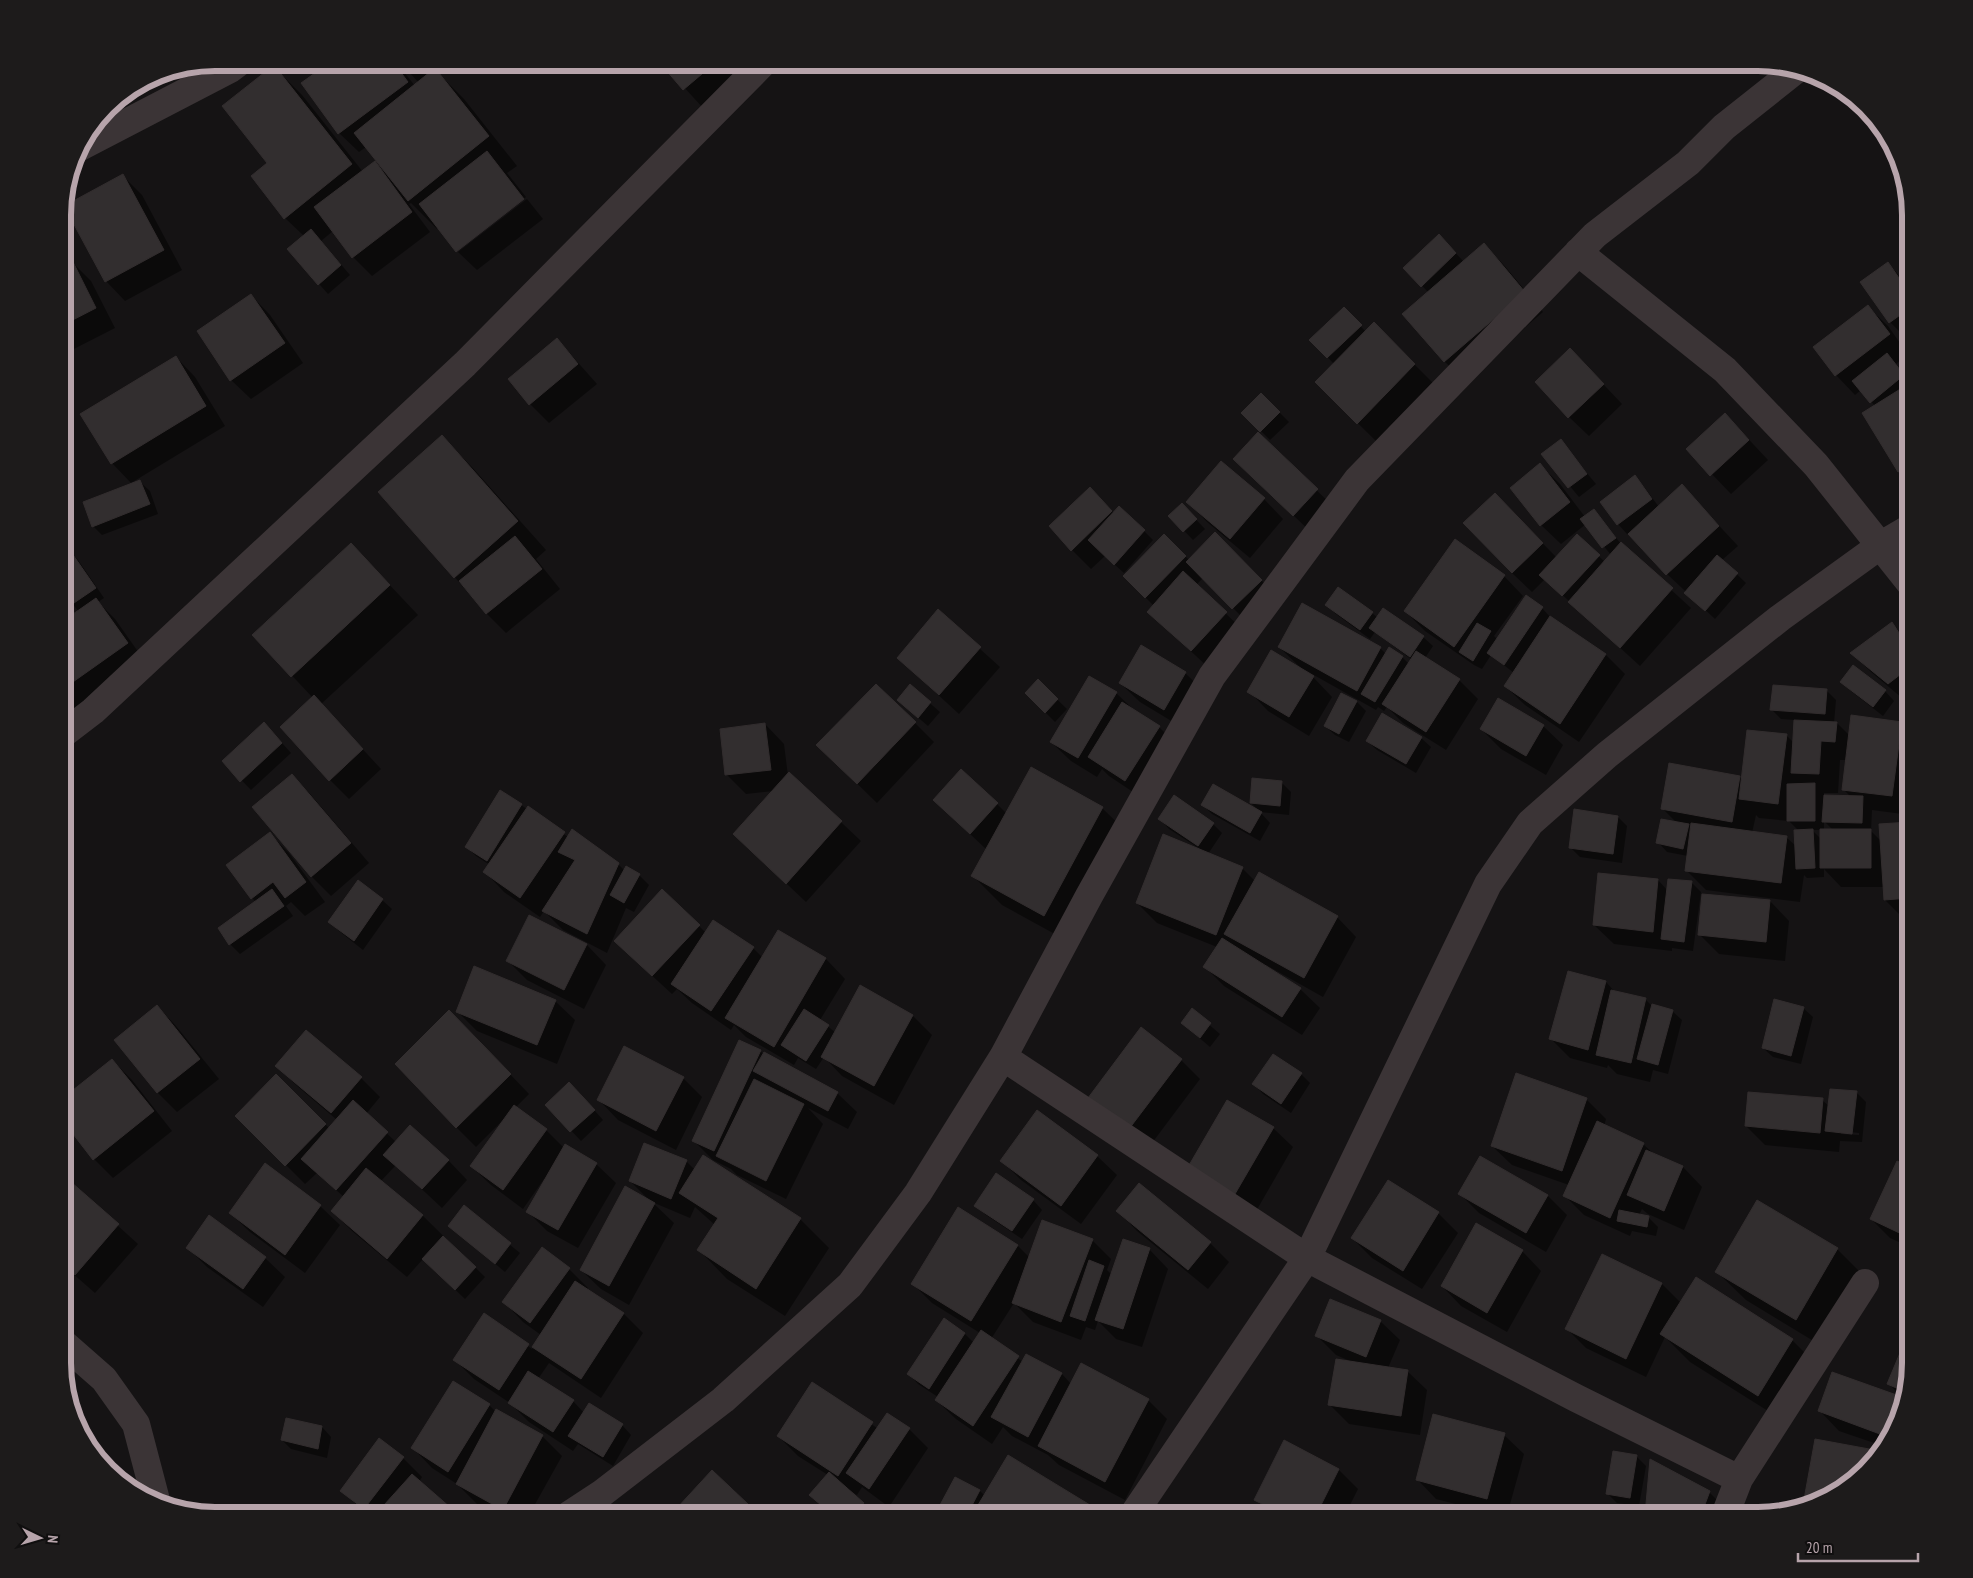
<svg xmlns="http://www.w3.org/2000/svg" width="1973" height="1578" font-family="'PT Sans Narrow',sans-serif">
<style>
.shadow{fill:#0007;fill-rule:evenodd}
.building{fill:#322e2f;stroke:#322d2e}
.lines{fill:none;stroke-linecap:round;stroke-linejoin:round}
.minor{stroke:#3b3436;stroke-width:28}
.tertiary{stroke:#3b3436;stroke-width:28}
.rim{fill:none;stroke:#b7a4ab;stroke-width:6}
</style>
<rect width="100%" height="100%" fill="#151314"/>
<path class="shadow" d="M314,63H397L415,86L419,83L401,63H426L433,72L435,70L464,99L517,166L507,173L526,197L458,249V251L439,227L437,229L411,203L409,204L430,232L372,276L353,257L333,231L321,241L350,275L328,294L289,250L304,236L285,218L269,163L274,67L302,95L363,172L374,163L384,172L385,171L366,147L359,152L339,133L321,70Z
M662,63H756L703,108Z
M122,175L142,195L182,270L125,301L106,281L66,206Z
M527,199L543,219L477,270L458,252Z
M1448,245L1464,262L1484,245L1503,264L1543,312L1464,380L1444,361L1428,292L1405,268Z
M72,262L91,281L115,328L64,354L63,266Z
M1888,264L1897,273L1910,292V324L1900,332L1890,322L1862,283Z
M251,295L270,315L303,363L251,399L231,380Z
M1868,307L1888,326L1907,353L1910,350V367L1903,358L1896,364L1910,382V483L1899,472L1863,413L1875,406L1861,390L1855,395L1836,375L1815,347Z
M1344,309L1366,332L1374,324L1434,384L1377,442L1316,382L1334,364L1311,340Z
M557,339L597,384L549,423L530,404Z
M176,357L195,377L225,426L131,483L112,463L82,415Z
M1589,369L1622,404L1589,436L1569,417Z
M1261,394L1289,422L1270,440L1243,413Z
M1725,414L1768,460L1731,494L1688,449Z
M1258,434L1336,509L1313,534L1254,478Z
M442,437L471,466L546,550L536,559L560,589L506,633L487,614L380,492Z
M1560,441L1596,484L1579,497L1543,454Z
M1540,465L1560,484L1585,517L1594,510L1621,544L1691,608L1640,666L1545,579L1532,592L1512,573L1514,514L1557,558L1577,536L1605,562L1611,555L1586,524L1561,544L1541,525L1511,488Z
M1635,477L1644,487L1659,507L1682,486L1738,546L1722,560L1746,583L1715,619L1667,574L1629,533L1627,534L1618,524L1601,502Z
M140,482L150,491L158,514L102,535L93,526Z
M1090,489L1114,513L1144,531L1153,540L1124,573L1105,556L1091,569L1072,550Z
M1264,499L1283,519L1250,558L1207,522L1188,502Z
M1182,505L1205,529L1193,540L1170,516Z
M1215,534L1281,600L1252,627L1203,578L1196,585L1245,632L1211,670L1149,612L1154,606L1124,576L1164,535L1189,560Z
M351,544L418,615L321,704L381,769L349,799L330,780L313,698L254,635Z
M69,551L78,560L104,598L98,602L115,619L146,663L68,718L63,713V623L79,612L63,592V555Z
M1504,576L1523,596L1494,636L1498,640L1542,608L1551,618L1606,655L1625,674L1579,742L1525,705L1505,686L1514,673L1491,655L1482,669L1474,665L1425,631L1405,611Z
M1327,605L1372,613L1378,618L1423,637L1433,646L1425,658L1459,680L1478,699L1446,750L1403,723L1387,707L1384,711L1378,707L1376,710L1305,670L1304,672L1313,677L1332,697L1309,736L1268,711L1249,691L1302,669L1279,647L1380,648L1386,654L1402,657L1409,664L1412,660L1375,632L1370,639L1336,614Z
M938,611L1000,667L959,714L898,658Z
M1892,624L1910,642V701L1908,703L1871,672L1852,653Z
M1185,673L1205,692L1183,728L1140,702L1120,683Z
M1090,678L1116,693L1135,711L1159,727L1178,746L1145,800L1109,776L1102,769L1097,777L1071,761L1051,742Z
M1038,681L1067,709L1055,722L1026,693Z
M1842,682L1885,691L1894,701L1883,716L1851,691Z
M910,686L940,712L928,726L908,709Z
M1826,690L1836,700L1834,723H1837L1850,736L1901,723L1910,732V815L1872,810L1871,831L1881,841L1880,825L1910,823V919H1904L1885,900L1884,887H1841L1824,869V877L1807,878L1804,875L1800,902L1706,890L1686,870L1688,856L1667,852L1658,842L1677,823L1662,808L1739,777L1742,780L1786,735L1794,743L1795,720L1781,719L1772,710ZM1840,760H1847L1843,789L1851,797L1824,796V793H1838ZM1756,815L1759,818L1789,821L1799,831L1797,847L1787,838L1752,833ZM1824,821L1833,830H1824ZM1812,830H1821V839Z
M1342,694L1357,702L1366,711L1349,742L1335,735L1325,726Z
M1498,700L1543,726L1563,745L1546,775L1501,749L1481,729Z
M915,723L934,742L877,803L838,765Z
M765,724L784,744L788,776L790,774L861,841L806,902L754,853L774,791L746,794L727,775L721,730Z
M273,733L291,753L251,790L223,761Z
M1421,738L1431,747L1416,773L1377,750L1367,741Z
M292,775L311,795L369,863L331,896L311,876Z
M1281,782L1291,792L1289,815L1260,812L1251,803Z
M934,800L997,804L1007,814L1102,808L1131,836L1073,944L1002,905L973,876L987,850Z
M521,805L568,837L618,864L625,871L626,868L639,875L649,885L634,912L626,908L607,953L563,930L544,911L540,917L504,892L485,872L490,865L476,856L467,847Z
M1203,805L1260,812L1270,823L1260,841L1212,814Z
M1618,817L1627,826L1622,863L1580,857L1570,847Z
M1160,819L1213,824L1222,833L1208,854L1242,868L1255,881L1337,917L1356,937L1323,997L1266,965L1265,967L1300,989L1320,1008L1302,1035L1224,986L1205,967L1217,947L1157,923L1137,903L1200,849L1169,829Z
M270,834L289,853L325,902L305,916L291,902L286,906L293,916L240,954L230,944L219,928L256,902L252,898Z
M1600,875L1658,880L1668,891L1692,883L1701,892L1693,951L1672,948V951L1614,944L1594,925Z
M382,900L392,909L363,950L339,931L330,922Z
M1770,901L1789,921L1785,961L1719,954L1699,934Z
M530,917L587,945L606,965L584,1009L527,980L508,961Z
M714,922L753,948L763,958L778,931L826,959L845,979L820,1020L836,1033L913,1016L932,1035L894,1105L842,1076L824,1057L816,1069L798,1058L794,1065L746,1037L734,1025L731,1030L692,1003L677,989L672,994L635,960L699,926L706,933Z
M1606,982L1616,993L1645,999L1653,1007L1672,1011L1682,1020L1668,1074L1653,1070L1650,1082L1617,1074L1608,1065L1607,1068L1570,1058L1551,1039Z
M555,1001L575,1020L557,1064L477,1031L458,1012Z
M157,1006L176,1026L219,1079L177,1112L158,1093L116,1040Z
M1803,1008L1813,1017L1801,1064L1773,1057L1763,1048Z
M1192,1010L1220,1034L1210,1047L1182,1023Z
M469,1031L529,1094L515,1108L546,1130L564,1148L596,1164L616,1183L578,1248L547,1231L528,1212L546,1180L544,1179L523,1209L491,1185L471,1166L503,1122L502,1121L476,1147L456,1127Z
M740,1041L837,1093L857,1112L848,1129L808,1108L823,1124L786,1199L737,1175L731,1169L713,1160L694,1141Z
M112,1060L132,1080L172,1131L113,1178L94,1159L63,1119V1100Z
M1181,1060L1200,1079L1149,1147L1109,1117Z
M277,1066L361,1078L380,1097L366,1114L396,1142L448,1160L467,1180L442,1208L396,1165L381,1181L423,1216L485,1277L465,1299L423,1259L407,1277L352,1231L332,1211L344,1197L317,1173L305,1184L237,1116L276,1076L330,1129L337,1120L296,1085Z
M1301,1074L1310,1083L1291,1113L1263,1094L1254,1084Z
M1516,1075L1587,1100L1606,1119L1604,1126L1643,1144L1655,1155L1683,1167L1702,1187L1684,1230L1648,1214L1642,1209L1639,1215L1648,1217L1658,1227L1656,1236L1632,1231L1630,1236L1584,1215L1564,1195L1569,1185L1512,1165L1492,1146Z
M683,1078L702,1097L676,1150L618,1120L599,1100Z
M1856,1092L1866,1102L1862,1142L1840,1141L1839,1152L1765,1145L1746,1126L1822,1100L1829,1106ZM1841,1131L1859,1133V1135L1841,1134Z
M579,1093L603,1120L581,1141L547,1105Z
M1273,1128L1293,1147L1255,1213L1209,1186Z
M704,1156L800,1219L829,1248L785,1316L727,1279L699,1250L715,1225L695,1207L690,1218L652,1202L674,1223L629,1305L601,1289L581,1270L649,1200L630,1181L686,1161L695,1170Z
M1097,1156L1117,1175L1081,1224L1021,1180L1002,1161Z
M1480,1157L1548,1196L1567,1215L1546,1252L1479,1213L1460,1194Z
M1897,1162L1910,1169V1247L1890,1238L1871,1219Z
M265,1165L320,1206L340,1225L305,1273L250,1232L230,1213Z
M63,1176L138,1244L95,1293L63,1265Z
M1033,1200L1042,1210L1022,1239L986,1215L976,1205Z
M464,1207L520,1253L505,1272L449,1225Z
M1118,1211L1210,1243L1229,1262L1208,1289L1137,1231Z
M1438,1213L1458,1233L1422,1289L1372,1258L1352,1238Z
M1092,1240L1111,1259L1107,1270L1112,1275L1149,1249L1168,1269L1142,1347L1116,1339L1098,1321L1095,1330L1086,1327L1081,1340L1033,1322L1014,1303L991,1339L1023,1362L1027,1355L1062,1374L1071,1384L1148,1400L1167,1419L1125,1500L1059,1465L1048,1455L1012,1436L1003,1427L992,1444L956,1419L936,1400L938,1397L918,1384L909,1374L944,1320L965,1334L974,1343L980,1333L932,1303L913,1284L1018,1246L1030,1258Z
M188,1248L265,1258L285,1277L263,1307L207,1267Z
M1837,1249L1866,1278L1825,1348L1746,1300L1717,1272Z
M1522,1251L1541,1271L1507,1332L1461,1306L1442,1286Z
M1602,1255L1662,1284L1681,1303L1697,1278L1792,1340L1821,1369L1787,1423L1690,1362L1665,1337L1646,1377L1586,1348L1567,1329Z
M569,1269L588,1288L587,1290L624,1314L643,1333L601,1398L549,1363L538,1379L573,1401L584,1413L622,1425L631,1435L613,1466L578,1444L573,1451L529,1422L510,1403L474,1379L455,1360L484,1315L532,1349L541,1335L523,1322L504,1302Z
M1380,1321L1400,1340L1388,1368L1407,1371L1427,1390L1420,1435L1349,1424L1330,1405L1350,1361L1336,1355L1317,1336Z
M1910,1332V1363L1902,1412L1883,1446L1839,1431L1820,1411L1904,1399L1889,1384Z
M812,1384L877,1428L909,1429L928,1448L889,1507L862,1487L857,1495L849,1490L848,1491L873,1513L870,1515H833L811,1495L828,1475L798,1456L778,1436Z
M489,1405L496,1412L542,1436L562,1456L529,1515H499L477,1504L457,1484L432,1468L413,1448Z
M322,1427L331,1437L327,1458L291,1449L282,1440Z
M1504,1435L1524,1454L1507,1515H1498L1436,1499L1417,1479Z
M1816,1440L1880,1452L1873,1463L1825,1500L1804,1505Z
M1285,1442L1339,1470L1358,1489L1345,1515H1271L1256,1500Z
M1636,1456L1646,1466L1639,1506L1617,1503L1607,1493Z
M403,1458L422,1477L419,1482L457,1515H368L342,1491Z
M1651,1461L1709,1492L1729,1512L1727,1515H1646Z
M712,1472L757,1515H685L678,1508Z
M980,1491L985,1496L1089,1506L1099,1515H953L942,1505Z
M765,1510L771,1515H761Z"/>
<path class="building" d="M329,63H394L408,82L338,134L301,83Z
M399,63H423L409,74Z
M660,63H715L683,90Z
M274,65L352,164L284,219L251,176L267,163L222,106Z
M435,68L489,136L408,201L354,133Z
M487,151L524,199L456,252L419,204Z
M375,161L412,212L352,258L314,207Z
M123,174L164,250L105,282L64,206Z
M311,229L341,265L318,285L287,249Z
M1439,234L1456,253L1421,287L1403,268Z
M1484,243L1525,292L1444,362L1402,314Z
M72,260L96,308L63,325V265Z
M1888,262L1910,294V308L1889,323L1860,282Z
M251,294L285,343L230,381L197,331Z
M1868,305L1890,334L1835,376L1813,347Z
M1344,307L1362,325L1327,358L1309,340Z
M1374,322L1415,364L1357,424L1315,382Z
M557,338L578,364L529,405L508,379Z
M1570,348L1604,384L1568,418L1535,382Z
M1910,348V369L1900,357Z
M1887,353L1904,375L1870,403L1852,381Z
M176,356L206,406L111,464L80,414Z
M1910,383V465L1898,472L1862,413Z
M1261,393L1280,412L1260,432L1241,413Z
M1725,413L1749,440L1710,476L1686,449Z
M1258,432L1318,489L1293,516L1233,459Z
M442,435L518,521L454,578L378,492Z
M1561,439L1587,474L1568,488L1541,454Z
M1221,461L1265,498L1230,539L1186,502Z
M1540,463L1570,502L1540,526L1510,488Z
M1635,475L1652,499L1617,525L1600,502Z
M140,480L150,504L92,527L83,502Z
M1682,484L1719,526L1666,575L1628,534Z
M1090,487L1112,511L1071,551L1049,526Z
M1495,493L1543,543L1512,573L1463,523Z
M1182,503L1197,519L1183,532L1168,516Z
M1119,506L1145,530L1114,565L1088,540Z
M1594,509L1616,538L1602,548L1580,519Z
M1215,532L1262,580L1232,609L1186,562Z
M1164,534L1186,556L1145,598L1123,576Z
M1577,534L1600,555L1562,596L1539,575Z
M515,536L542,569L486,614L459,581Z
M1455,539L1505,575L1454,647L1404,611Z
M1621,542L1673,588L1620,648L1568,602Z
M351,543L390,585L291,677L252,635Z
M69,549L96,588L71,605L63,594V554Z
M1717,555L1738,573L1705,611L1684,593Z
M1183,571L1227,612L1191,651L1147,612Z
M1338,587L1373,612L1360,630L1325,605Z
M1526,595L1543,607L1504,665L1487,653Z
M96,598L128,643L63,689V621Z
M1302,603L1381,647L1357,691L1278,647Z
M1383,608L1424,636L1410,657L1369,628Z
M938,609L981,647L939,695L897,658Z
M1550,616L1606,654L1560,724L1504,686Z
M1892,622L1910,650V667L1888,684L1850,653Z
M1477,623L1491,631L1473,661L1459,652Z
M1141,645L1186,672L1164,710L1119,683Z
M1389,647L1403,656L1375,702L1361,694Z
M1271,650L1314,676L1289,717L1247,692Z
M1416,651L1460,679L1426,732L1382,704Z
M1853,665L1886,690L1873,707L1840,682Z
M1089,676L1117,692L1078,758L1050,742Z
M1038,679L1058,699L1045,713L1025,693Z
M876,684L916,722L857,784L816,745Z
M910,684L931,702L918,718L897,700Z
M1773,685L1827,689L1825,714L1770,710Z
M1341,693L1357,701L1339,734L1324,726Z
M314,695L363,749L329,781L280,727Z
M1498,698L1544,725L1526,756L1480,729Z
M1122,702L1160,726L1125,781L1088,757Z
M1382,713L1422,737L1406,764L1366,741Z
M1851,715L1902,722L1892,796L1842,790Z
M1794,720L1837,722L1835,742L1821,741L1819,774L1791,773Z
M264,722L282,743L240,782L222,761Z
M765,723L771,770L725,775L720,729Z
M1747,730L1787,734L1778,804L1739,799Z
M1669,763L1740,776L1732,822L1661,809Z
M1031,767L1103,807L1044,916L971,876Z
M961,769L998,803L970,834L933,800Z
M789,772L842,821L786,884L733,834Z
M292,774L351,843L311,877L252,807Z
M1252,778L1282,781L1280,806L1250,803Z
M1815,783V821H1787V784Z
M1213,784L1262,812L1250,833L1201,805Z
M500,790L522,804L487,861L465,847Z
M1174,795L1214,823L1198,846L1158,819Z
M1824,795L1863,796L1862,823L1822,822Z
M528,806L565,832L520,898L483,872Z
M1574,809L1618,816L1613,854L1569,848Z
M1661,819L1689,824L1683,849L1656,843Z
M1910,822V898L1884,900L1879,824Z
M1691,823L1787,836L1781,883L1685,871Z
M572,829L619,863L587,934L542,911L575,860L558,852Z
M1813,829L1815,868L1796,869L1794,830Z
M1820,829H1871V868H1820Z
M270,832L306,882L285,898L273,882L251,899L226,865Z
M1163,834L1243,867L1216,935L1136,903Z
M626,866L640,874L624,903L610,895Z
M1259,872L1338,916L1304,978L1224,934Z
M1598,873L1658,879L1653,932L1593,925Z
M1668,879L1692,881L1684,942L1661,939Z
M358,880L383,899L354,941L328,922Z
M272,889L284,906L229,945L218,928Z
M662,889L700,925L652,976L614,941Z
M1702,894L1770,900L1766,942L1698,935Z
M529,915L587,944L564,990L506,961Z
M713,920L754,947L711,1011L671,984Z
M778,930L826,958L774,1047L725,1018Z
M1222,938L1301,988L1282,1017L1203,967Z
M474,966L556,1000L537,1045L456,1012Z
M1568,971L1606,981L1588,1050L1549,1039Z
M860,985L913,1015L874,1086L821,1057Z
M1611,990L1646,998L1631,1063L1596,1055Z
M1774,999L1804,1007L1791,1056L1762,1048Z
M1652,1004L1673,1010L1658,1065L1637,1059Z
M157,1005L200,1059L157,1093L114,1040Z
M1192,1008L1211,1023L1200,1038L1181,1023Z
M804,1009L829,1025L806,1061L781,1045Z
M449,1010L511,1074L456,1128L395,1064Z
M1141,1027L1182,1059L1129,1129L1088,1098Z
M306,1030L362,1077L331,1113L275,1066Z
M739,1040L761,1050L714,1151L692,1141Z
M624,1046L684,1077L656,1131L597,1100Z
M764,1052L838,1092L828,1111L753,1071Z
M1273,1054L1302,1073L1281,1104L1252,1084Z
M112,1059L154,1111L93,1160L63,1121V1098Z
M1516,1073L1587,1098L1562,1171L1491,1146Z
M276,1074L326,1124L285,1166L235,1116Z
M754,1079L804,1104L766,1181L716,1156Z
M569,1082L595,1110L570,1132L545,1105Z
M1830,1089L1857,1091L1852,1134L1825,1131Z
M1748,1092L1823,1098L1820,1133L1745,1126Z
M353,1100L388,1132L336,1190L301,1159Z
M1227,1100L1274,1127L1235,1194L1188,1167Z
M514,1105L547,1129L503,1190L470,1166Z
M1037,1110L1098,1155L1061,1206L1000,1161Z
M1597,1121L1644,1143L1610,1218L1563,1196Z
M410,1125L449,1160L422,1189L383,1155Z
M644,1143L687,1160L671,1199L629,1181Z
M565,1144L597,1163L558,1230L526,1212Z
M1646,1150L1683,1166L1664,1211L1627,1195Z
M703,1155L801,1218L756,1289L697,1250L718,1218L679,1193Z
M1480,1156L1548,1195L1526,1233L1458,1194Z
M1897,1161L1910,1167V1238L1870,1219Z
M265,1163L321,1205L285,1255L229,1213Z
M366,1168L423,1215L387,1259L331,1211Z
M996,1173L1034,1199L1012,1231L974,1206Z
M63,1175L119,1224L75,1275L63,1264Z
M1388,1180L1439,1212L1403,1271L1351,1238Z
M1139,1183L1211,1242L1188,1270L1116,1211Z
M625,1186L655,1203L609,1286L580,1270Z
M1757,1200L1838,1248L1796,1320L1715,1272Z
M464,1205L511,1243L495,1264L448,1226Z
M958,1207L1018,1245L971,1321L911,1284Z
M1619,1210L1649,1216L1647,1227L1617,1221Z
M209,1215L266,1257L243,1289L186,1248Z
M1042,1220L1093,1239L1061,1322L1012,1303Z
M1476,1223L1523,1250L1487,1313L1441,1286Z
M443,1236L476,1267L455,1290L422,1259Z
M1123,1239L1150,1248L1123,1329L1095,1320Z
M542,1247L570,1268L530,1323L502,1302Z
M1602,1254L1662,1283L1626,1359L1565,1329Z
M1089,1260L1104,1266L1085,1321L1070,1316Z
M1696,1277L1793,1339L1758,1396L1660,1334Z
M575,1281L624,1313L581,1379L532,1347Z
M1330,1299L1381,1320L1366,1357L1315,1336Z
M484,1313L529,1344L499,1390L453,1360Z
M944,1318L965,1333L929,1389L907,1374Z
M1910,1329V1363L1906,1392L1887,1384Z
M981,1330L1019,1356L973,1426L935,1400Z
M1026,1354L1062,1373L1028,1437L991,1417Z
M1336,1359L1408,1370L1401,1416L1328,1405Z
M1081,1363L1149,1399L1105,1482L1038,1446Z
M528,1371L574,1400L553,1432L508,1403Z
M1832,1372L1905,1398L1902,1412L1888,1437L1818,1411Z
M453,1381L490,1404L448,1472L411,1448Z
M812,1382L873,1422L838,1476L777,1436Z
M589,1403L623,1424L603,1457L568,1436Z
M496,1409L543,1435L503,1510L456,1484Z
M887,1413L910,1428L869,1489L846,1473Z
M1433,1414L1505,1433L1487,1499L1416,1480Z
M286,1418L322,1426L318,1449L281,1440Z
M379,1438L404,1457L364,1509L340,1491Z
M1815,1439L1880,1451L1873,1463L1825,1500L1803,1505Z
M1284,1440L1339,1469L1316,1515H1284L1254,1500Z
M1613,1451L1637,1455L1630,1498L1606,1494Z
M1008,1455L1090,1505L1084,1515H972Z
M1650,1459L1710,1491L1701,1515H1645Z
M712,1470L749,1505L739,1515H684L677,1508Z
M829,1472L864,1503L853,1515H833L809,1495Z
M412,1474L459,1515H375Z
M955,1477L980,1490L967,1515H960L940,1505Z"/>
<g class="lines">
<path class="minor" d="M78,148L230,69L238,63
M1578,252L1725,370L1816,465L1910,583
M63,734L93,711L465,364L763,63
M1003,1057L1307,1258L1576,1398L1739,1479L1725,1515
M1739,1479L1865,1283
M569,1515L601,1494L723,1400L850,1285L918,1193L1003,1057L1089,896L1212,676L1357,480L1595,235L1688,163L1724,127L1797,69
M1133,1515L1307,1258L1488,884L1530,823L1607,755L1780,618L1881,545L1910,528"/>
<path class="tertiary" d="M63,1343L104,1379L136,1424L157,1504"/>
</g>
<path d="M0 0H1973V1578H0ZM215 71H1758A144 144 0 0 1 1902 215V1363A144 144 0 0 1 1758 1507H215A144 144 0 0 1 71 1363V215A144 144 0 0 1 215 71Z" fill="#1d1b1b" fill-rule="evenodd"/>
<path class="rim" d="M215 71H1758A144 144 0 0 1 1902 215V1363A144 144 0 0 1 1758 1507H215A144 144 0 0 1 71 1363V215A144 144 0 0 1 215 71Z"/>
<g transform="translate(40 1538) rotate(95)" stroke="#100f0f" stroke-width="4" paint-order="stroke">
<path d="M0-4L9 19L0 12L-9 19Z" fill="#b7a4ab"/>
<text y="-8" font-size="14" font-weight="bold" text-anchor="middle" fill="#b7a4ab">N</text>
</g>
<path d="M1798 1553v8h120v-8" fill="none" stroke="#b7a4ab" stroke-width="2.5"/>
<text x="1806" y="1553" font-size="15" fill="#b7a4ab" stroke="#100f0f" stroke-width="4" paint-order="stroke">20 m</text>
</svg>
